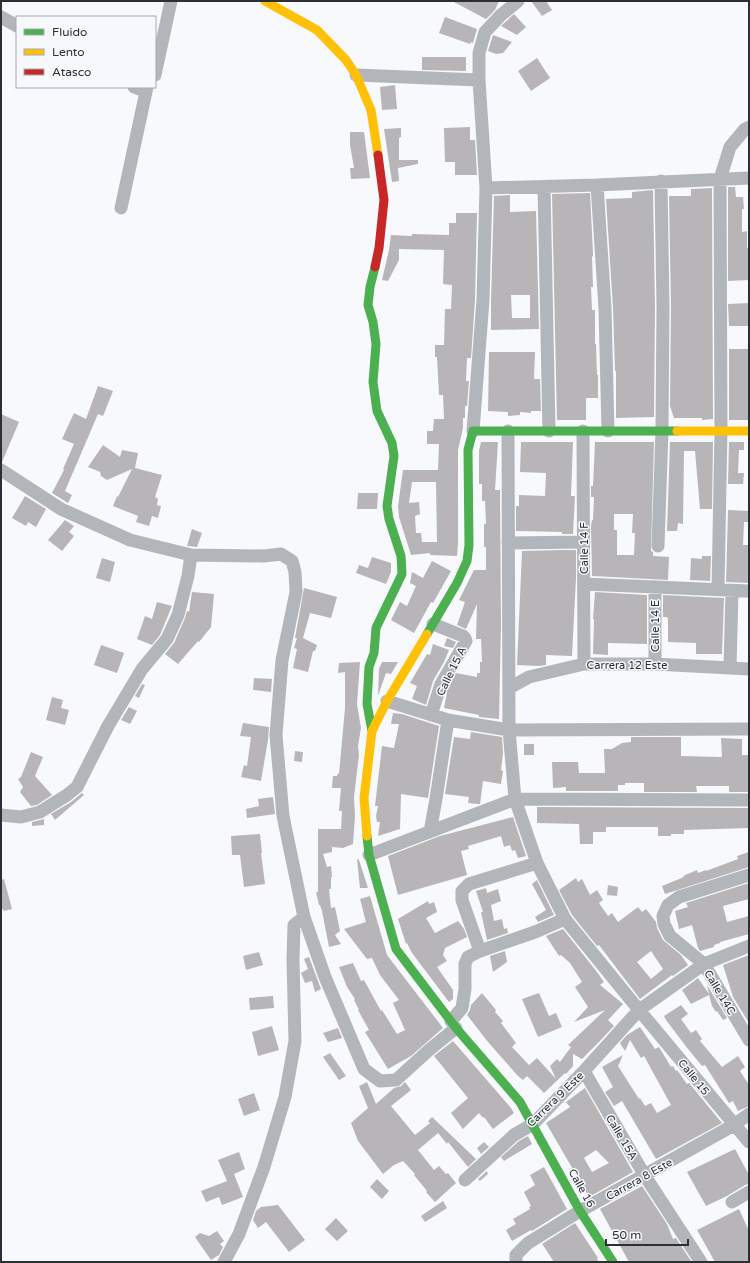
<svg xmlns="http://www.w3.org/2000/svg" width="750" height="1263" font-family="'Varela Round',sans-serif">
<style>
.building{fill:#b7b5b8;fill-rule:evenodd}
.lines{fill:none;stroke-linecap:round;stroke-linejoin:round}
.street{stroke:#b2b6bb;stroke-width:13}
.fast{stroke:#4caf50;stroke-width:9}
.slow{stroke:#ffc107;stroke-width:9}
.jam{stroke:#c62828;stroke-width:9}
.labels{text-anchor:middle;stroke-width:3;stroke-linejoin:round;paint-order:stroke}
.street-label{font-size:11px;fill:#2e2f34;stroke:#f7f8fd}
</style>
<rect width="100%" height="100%" fill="#f8f9fc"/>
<path class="building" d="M452,1H499L495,10L486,19Z
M531,1H546L552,10L542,16Z
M514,14L526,27L517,35L501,26Z
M445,17L477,29L473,43L471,42L470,44L439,33Z
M493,35L512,42L503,53L496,54L488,51Z
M422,57H466V71L422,70Z
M537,58L550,78L531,91L518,71Z
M395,85L397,109L382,110L380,87Z
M470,127V140H475L477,175H455V162H445L444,128Z
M401,128V137L399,138V160H418V164L398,168L399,181L392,182L384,129Z
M350,132H364L370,178L351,179L350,168H354L350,145Z
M728,187H735L736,197H743L744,209H742V232L747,231V248H749V280L728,281Z
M712,188L713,419L702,420V418H674L670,406L671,307L669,196H691V189Z
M653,190L655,307L654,417L616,418V371H615L613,308L606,199L632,198V192Z
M590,193L593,253V256L592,257L593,287H591L592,310H595V344H596L597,375H598V398H586V420H557L552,194Z
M510,195V212L536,211L539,329L491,330V301L494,196ZM511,295H530V318H512Z
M456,213H477L475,300L471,358H467L466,381H469L467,406H465V418H463V428L458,450V544L457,556L430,555V553L411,555L399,517L398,506L403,470H438L439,444H427V431H433L434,419H444L443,395H439L437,357H435V345H444L445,309H451L452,285L443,284L444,250L399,249V260L388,281L382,280L389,250L391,235L412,236V234L449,235V223H456ZM412,482H436L437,542H422L421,533H416L415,516L420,514L419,502L409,503Z
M749,303L748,326H729L728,304Z
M729,349H749V420H729Z
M489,352H535L534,379H540L541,411H531V413L520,412V415L508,416V412L488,411Z
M98,386L113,391L103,416L98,414L65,491L72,495L68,503L52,493L64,470L63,469L74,444L62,439L74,413L86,419Z
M1,414L19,422L2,462H1Z
M481,442H498L495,490H500L501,625L499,719L479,717V715L444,708L448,687L456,673L477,677V673H480V662H482L481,639H476L477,604L466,629L457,625L465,602L459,600L474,570H486V547H484V524H486L485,501H482V484H479V451Z
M521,442H573L571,496H575L573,534H562V532L516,531V506H519V495L545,496L546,473L520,472Z
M595,442H654L651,551L653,552V556L669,557L668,580L592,576L591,526L592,520H593L594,497H591V486H593ZM614,514H633L632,533H635L634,555H617V530H614Z
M670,442H713L712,509H700L695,451H684L683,524L678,523L677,531H667Z
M729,442H744V450H739L738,473H744L743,484H728Z
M103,445L120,457L122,450L138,453L135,468L162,475L155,497L158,499L157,505L161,506L158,518L152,516L149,526L136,522L138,516L113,506L117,496L118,497L132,469L107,480L101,476L100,472L88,467Z
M358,493H378L377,509H357Z
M25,496L46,509L36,527L28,522L26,526L12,518Z
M728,510L749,511V522H744L743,545H749V583L726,582Z
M65,520L74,526L69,532L74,536L62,551L48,540Z
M192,529L202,533L197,547L187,546Z
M561,550H576V578L572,656L546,655V665L539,666L517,665L522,551Z
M702,556H711L710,581L690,580L691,558L702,559Z
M372,557L391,563V572L386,584L356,573L359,565L368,568Z
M102,558L115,562L110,582L96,578Z
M432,561L451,571L433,603L431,602L414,633L391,620L400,602L407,606L416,586L410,583L412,572L423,578Z
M304,588L337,597L331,618L310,613L303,638L317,645L315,651H313L308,672L293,668L297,649L294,648L297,638H295Z
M192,592L214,594L211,627L199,642L198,641L178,664L165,654L174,643L185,618L187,611L189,612Z
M595,592L647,595V644L608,643V655L593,654L594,619H593Z
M663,595L724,598L722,654H696V643L668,642V619L667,617H663Z
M157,602L172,606L160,635L152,645L137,639L145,616L152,619Z
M447,638L456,642L453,648L444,646Z
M433,644L449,650L444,662L433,681L426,705L412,699L417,686L410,683L427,654L430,655Z
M101,645L124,653L117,673L94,665Z
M360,662L357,704L361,728L358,746L359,755L354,797L355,816L353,844L343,848L332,847V852L323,854L327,867L331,866L332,877H331V889H329L331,908L335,907L340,931L335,935L341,944L329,947L322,911L320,905H319L316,892H318V829H341L342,811H339L341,788H332L333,776H337L338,773L339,774L345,708V672L338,673L339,663Z
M382,662H398L391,674L386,673L378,696L379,669Z
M254,678L272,679L271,692L253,690Z
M142,684L145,685L139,698L135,696Z
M52,697L63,700L61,708L69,710L65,725L46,720Z
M129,707L137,711L130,724L121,720Z
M393,713L402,714L439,726L428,798L401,794L400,829L378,836L380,822H377L376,816L378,806H375L382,746L394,748L399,724H391Z
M243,723L269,727L268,740L261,781L241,777L244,765L247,766L251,737L240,736Z
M471,732L502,737L503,753L501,770L503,771L501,784L483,781L480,804H478L468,803L469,797L445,794L454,737L470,739Z
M631,737H681V756L722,757L721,738L742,739V755H749V792H729V786H696L697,792H644V783H625V785H618V791H566V787L553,788L552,762H578L579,773H605L604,749H612L622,743L631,742Z
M524,744H534V755H524Z
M295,751L303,752L302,762L294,761Z
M31,752L43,757L35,776L52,795L37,805L31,806L20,792L23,787L18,779L21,777Z
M82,793L84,795L55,820L51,814L71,802Z
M273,797L275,814L247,818L246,809L259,806L258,799Z
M537,807L749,808V828L684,830V834H671V836H658V827H606V832H593V844H580L579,824L537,823Z
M513,817L526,856L518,858L515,850L512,851L510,845L504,847L501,836L468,846L469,849L461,851L467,875L398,895L388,856L440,836Z
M44,819V825L32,826V822Z
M260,834L262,853H261L265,884L244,887L240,855H232L231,836Z
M749,852V867L665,894L662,886L684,877L683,876L697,870L698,873L706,870V871L738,859L737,856Z
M357,859L359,860L368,888H360Z
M576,878L578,882L582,879L590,895L597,890L603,900L599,903L608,916L612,913L618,922L638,907L642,912L646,909L656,922L657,928L663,940L681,955L688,965L673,976L672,975L640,999L599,945L597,946L572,915L559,890ZM651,951L663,969L651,979L637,962Z
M4,879L12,909L4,911L1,907V880Z
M537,880L554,915L538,922L535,917L546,910L532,884Z
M749,883V899L723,906L727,922L749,916V934L720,942V943L714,945V947L700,951L698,948L692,925L679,929L675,911L688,907L686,903Z
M608,885L618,887L617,896L607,895Z
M486,888L487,893L498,889L501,901L491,905L494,921L502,919L504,929L507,928L508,933L487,940L481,912H483L476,891Z
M370,896L387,955L443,1028L411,1056L388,1069L365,1032L369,1030L358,1010H359L354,1000L355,999L347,987L339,967L353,963L361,981L364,980L381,1011L382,1010L397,1034L405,1030L393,1003L399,1000L380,975L372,958L367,959L344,929L366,922L360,899Z
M428,901L429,904L434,902L437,912L426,918L435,933L458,921L464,929L467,937L445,948L443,955L447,961L437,967L453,990V999L449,1002L412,953L407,943L406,944L398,919Z
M563,929L597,972L604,982L600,985L623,1004L608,1020L614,1026L598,1043L582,1059L573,1054V1066L566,1074L565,1073L544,1093L527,1076L523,1080L517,1075L488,1042L467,1015L470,1010L471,1005L482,993L496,1010L495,1012L503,1021L501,1023L516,1043L512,1047L529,1065L537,1058L556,1079L550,1066L557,1059L560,1062L571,1047L568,1045L605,1010L574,1022L588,1007L575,987L582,982L570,963L561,955L559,956L546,936Z
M505,951L507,962L493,972L490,956Z
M259,952L263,965L246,970L243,956Z
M749,955V1023L733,997L723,965Z
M309,957L321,989L315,992L312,981L305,983L301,973L308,969L304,959Z
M698,978L709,994L707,985L727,1018L723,1020L717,1011L716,1012L712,1006L709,995L691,1004L682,990Z
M539,993L549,1016L556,1013L562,1027L538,1037L522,999Z
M273,996L274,1008L250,1010L249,998Z
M681,1005L688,1014L681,1019L691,1033L696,1030L702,1039L700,1041L722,1067L738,1056L745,1067L740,1071L749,1085V1106L738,1111L733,1101L729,1103L705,1065L702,1066L688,1049L666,1020L664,1016Z
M272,1026L279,1050L258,1056L252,1032Z
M640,1027L655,1049L659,1047L671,1067L673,1066L676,1071L677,1070L687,1084L689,1083L722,1123L656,1159L622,1101L614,1106L605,1092L613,1087L602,1067L623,1055L618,1066L639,1099L640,1098L645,1106L651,1103L657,1113L671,1105L644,1056L641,1058L630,1040L625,1051L620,1043L627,1035Z
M338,1028L342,1038L328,1042L323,1033Z
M453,1041L511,1108L514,1113L493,1129L484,1117L483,1118L479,1113L463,1129L451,1113L468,1098L434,1056Z
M330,1053L346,1076L339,1080L323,1057Z
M367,1082L376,1104L394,1088L401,1086L405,1082L411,1090L391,1106L415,1135L430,1123L428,1121L432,1117L476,1159L478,1157L468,1167L448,1142L447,1144L438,1133L418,1150L434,1170L439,1166L446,1174L448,1173L456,1183L435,1202L426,1192L427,1191L414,1175L415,1174L403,1161L394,1165L383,1174L358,1141L351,1123L368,1108L359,1086Z
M585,1088L633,1172L589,1197L546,1123L570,1107L566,1102ZM596,1150L609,1163L592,1172L584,1158Z
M254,1093L260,1110L244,1116L238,1099Z
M528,1136L532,1144L504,1161L501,1157L519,1141Z
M484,1142L489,1147L481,1154L477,1148Z
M735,1149L749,1175V1184L745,1185L727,1196L706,1206L687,1172Z
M239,1152L245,1169L234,1174L243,1197L222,1205L219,1197L206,1202L201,1191L227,1181L218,1160Z
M544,1167L567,1209L532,1231L531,1230L512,1241L506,1230L516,1224L513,1219L530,1209L529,1207L531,1206L524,1192L535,1185L530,1175Z
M487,1171L488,1174L480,1181L478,1179Z
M377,1179L389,1191L382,1199L370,1187Z
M642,1186L667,1224L673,1239L676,1238L691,1261L629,1262L600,1209Z
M443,1201L447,1208L425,1222L421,1216Z
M278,1205L305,1240L289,1252L266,1222L258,1228L253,1220L256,1211L261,1207Z
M739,1209L749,1231V1262H715L697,1230Z
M336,1218L348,1231L337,1241L325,1229Z
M575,1223L598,1258L597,1259L599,1262H554L543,1245L542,1244Z
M217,1231L224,1241L220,1244L223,1247L219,1255L211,1260L195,1237L200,1233L209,1236Z"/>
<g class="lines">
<path class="street" d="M1,17L17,26
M155,75L171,1
M356,75L479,80
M134,87L139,89L147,87
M597,185L605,308L608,431
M544,187L549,431
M486,188L597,185L749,178
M121,208L147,87
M473,431L483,300L486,188L479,80V53L485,32L501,15L518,1
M508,431L509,730L515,799L537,863L565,919L639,1010L749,1142
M583,431L584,664
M1,470L61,509L130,540L191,555L264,556L281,554L292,561L295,572L296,592L282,660L276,735L283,816L304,917L325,977L364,1069L380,1081L396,1080L429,1050L456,1028
M508,543L584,542
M658,546L662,430L663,307L661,181
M584,584L749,591
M718,590L721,430L720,179L730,147L745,129L749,127
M655,664V587
M730,667L732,591
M509,688L529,677L584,664H655L749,669
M387,701L448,720L509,730L749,729
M431,715L441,684L466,641L465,638L463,636L433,624
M1,815L21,817L40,812L67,795L77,787L108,726L142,669L167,639L178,615L188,576L191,555
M430,832L436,799L448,720
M369,855L515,799L749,800
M749,875L679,897L668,905L663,916L664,924L670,936L704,964L749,1040
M480,951L535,932L565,919
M451,1021L462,1008L465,989V964L468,957L480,951L462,900V891L469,884L537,863
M584,1071L645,1176L701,1262
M465,1180L514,1135L533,1124L584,1071L639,1010L704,964L749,946
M732,1202L749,1192
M224,1262L239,1234L264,1167L285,1097L295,1041L293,960L294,925L304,917
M516,1262V1255L528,1243L580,1211L734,1125L749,1114"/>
<path class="fast" d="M427,634L457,583L467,561L469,545L468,450L473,431H677
M372,731L367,704L369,667L374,653L376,628L402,574L401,556L389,519L387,506L394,456L392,443L377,411L373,382L376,344L373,322L368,305L370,287L375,267
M367,836L369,855L396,949L456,1028L520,1102L580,1211L613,1262"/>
<path class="slow" d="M265,1L317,30L346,60L356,75L371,110L378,155
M677,431H749
M367,836L364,798L372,731L387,701L427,634"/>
<path class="jam" d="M375,267L379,248L384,200L378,155"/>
</g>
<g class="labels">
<g class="street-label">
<text transform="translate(584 548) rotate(-90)" y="4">Calle 14 F</text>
<text transform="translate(655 626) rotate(-90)" y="4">Calle 14 E</text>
<text x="627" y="669">Carrera 12 Este</text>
<text transform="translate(451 671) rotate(-64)" y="4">Calle 15 A</text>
<text transform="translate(720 992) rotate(59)" y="4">Calle 14C</text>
<text transform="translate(694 1077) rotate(51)" y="4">Calle 15</text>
<text transform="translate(555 1099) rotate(-44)" y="4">Carrera 9 Este</text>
<text transform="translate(622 1137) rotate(59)" y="4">Calle 15A</text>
<text transform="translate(639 1179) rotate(-29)" y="4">Carrera 8 Este</text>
<text transform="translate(582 1188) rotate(61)" y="4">Calle 16</text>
</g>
</g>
<rect width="750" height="1263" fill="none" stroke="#2e2f34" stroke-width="4"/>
<rect x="16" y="16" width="140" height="72" fill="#f7f8fd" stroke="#a7a8ad"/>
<rect x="24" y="29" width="20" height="6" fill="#4caf50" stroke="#a7a8ad"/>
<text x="52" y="36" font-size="12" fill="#2e2f34">Fluido</text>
<rect x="24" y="49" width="20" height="6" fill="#ffc107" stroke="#a7a8ad"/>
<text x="52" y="56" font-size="12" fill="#2e2f34">Lento</text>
<rect x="24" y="69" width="20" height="6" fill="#c62828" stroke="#a7a8ad"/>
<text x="52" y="76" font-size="12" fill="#2e2f34">Atasco</text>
<path d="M606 1239v6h82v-6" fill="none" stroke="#2e2f34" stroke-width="2"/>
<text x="612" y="1239" font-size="12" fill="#2e2f34" stroke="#f7f8fd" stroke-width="3" paint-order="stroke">50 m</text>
</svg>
